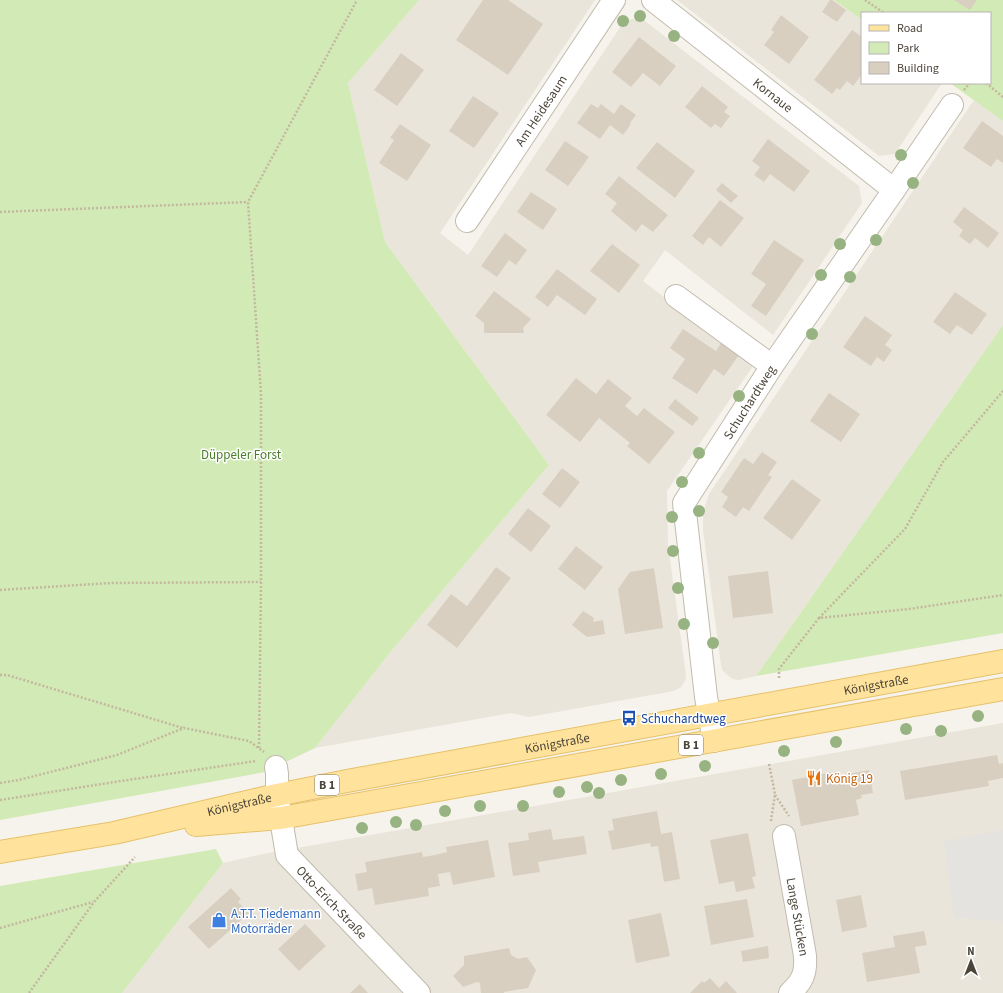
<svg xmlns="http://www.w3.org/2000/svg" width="1003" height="993" font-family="'Source Sans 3',sans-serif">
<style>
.residential{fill:#eae5da}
.green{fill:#d2eab5}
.parking{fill:#e5e3e0}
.building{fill:#d8cfc1}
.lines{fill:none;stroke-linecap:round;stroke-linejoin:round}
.minor-casing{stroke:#c2bbae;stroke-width:24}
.major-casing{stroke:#e6c16a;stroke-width:24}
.path{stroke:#c4b79f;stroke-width:2.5;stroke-dasharray:2 2;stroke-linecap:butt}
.minor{stroke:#fff;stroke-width:22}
.major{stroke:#ffe39c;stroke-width:22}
.tree{fill:#97b381}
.labels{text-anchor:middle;stroke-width:3;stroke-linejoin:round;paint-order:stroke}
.shield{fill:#fff;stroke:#817c74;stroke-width:1}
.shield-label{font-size:12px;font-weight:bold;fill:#4b4439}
.street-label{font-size:13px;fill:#4b4439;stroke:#fff}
.park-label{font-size:13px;fill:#4a7f2a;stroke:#fff}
.transit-label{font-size:13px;fill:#164399;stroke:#fff;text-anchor:start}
.food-label{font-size:13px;fill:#c56008;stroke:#fff;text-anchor:start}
.shop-label{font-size:13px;fill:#366cbe;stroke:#fff;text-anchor:start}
</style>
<rect width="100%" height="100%" fill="#f6f3ec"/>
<path class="residential" d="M419,0H595L440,233L468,255L625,20L641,18L859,186L862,203L773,335L665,250L643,281L753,366L667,491L668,545L686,675L685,681L681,687L674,691L529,717L511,713L315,748L392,650L549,465L385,242L348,83Z
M677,0H834L862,20V83H942L895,154L879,156Z
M974,100L1003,121V325L756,676L739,680L733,679L726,674L722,670L721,665L703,530V512L709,494Z
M1003,723V993H122L223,863L263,854Z"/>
<path class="green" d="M0,0H419L348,83L385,242L549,465L392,650L315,748L265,772L0,820Z
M834,0H1003V121L950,83H990V13H862V20Z
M1003,325V633L756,676Z
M216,849L223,863L122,993H0V886Z"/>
<path class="parking" d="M1003,830V921L954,918L944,841Z"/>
<path class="building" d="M483,0H508L543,24L508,75L456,40Z
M830,0H832L846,10L837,22L822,12Z
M954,0H977L970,10Z
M781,15L809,37L789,64L764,45L774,32L771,30Z
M852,30L862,37V74L853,86L847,81L840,90L837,88L832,94L814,80Z
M639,37L676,66L660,86L643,73L631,87L612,72Z
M401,53L424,70L397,106L374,90Z
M702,86L728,107L724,112L730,116L721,128L715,124L711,128L685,107Z
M473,96L499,113L474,148L449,131Z
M591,104L598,108L601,104L614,114L621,104L636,115L630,123L631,124L623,135L610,125L600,139L577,123Z
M982,121L1003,136V163L997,159L991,167L963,148Z
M400,124L431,145L407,181L379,163L394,140L390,138Z
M768,139L810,171L794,192L770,174L764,182L754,175L760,167L752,161Z
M565,141L589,157L568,186L545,170Z
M657,142L695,171L675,198L636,168Z
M619,176L668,215L653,232L642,224L636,232L611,211L617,203L605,194Z
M722,183L738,196L731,203L716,190Z
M531,192L557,209L543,230L517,212Z
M720,200L744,218L721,247L709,237L703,245L692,236Z
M964,207L999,233L988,248L975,238L970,244L959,236L963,230L953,222Z
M505,233L527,250L516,265L509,260L497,277L481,266Z
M774,240L804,260L766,316L751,306L766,284L751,274Z
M612,244L640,265L619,293L590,271Z
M557,269L597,299L585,315L557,295L548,307L535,297Z
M494,291L531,319L523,328L524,333H484V323L475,316Z
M955,292L987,314L972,335L957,325L950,334L933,322Z
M865,316L892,335L885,345L892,350L884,362L877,357L871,366L843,347Z
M683,329L716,351L721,343L739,355L724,376L714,369L697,394L672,378L685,359L670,348Z
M576,378L596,394L608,379L632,398L625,406L637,416L644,408L675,432L649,464L627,446L630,443L599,418L580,442L546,415Z
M829,393L860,414L841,442L810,421Z
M675,399L699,418L692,426L668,408Z
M762,452L777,462L768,475L772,477L749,511L743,507L736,517L722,507L728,497L721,492L744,458L753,464Z
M562,468L580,482L560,508L542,494Z
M792,479L821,500L792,540L763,518Z
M528,508L551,526L531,552L508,534Z
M576,546L603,567L585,590L558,569Z
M496,567L511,578L457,648L427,625L451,594L467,606Z
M654,568L663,628L625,634L618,589L630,572Z
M768,571L773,613L733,618L728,576Z
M583,611L594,618L593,622L603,620L605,634L587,637L572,625Z
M997,755L999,764L1003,763V778L988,781L989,786L905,800L900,771Z
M869,770L873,793L861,795L862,798L856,800L859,815L801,826L792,780L837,771L838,776Z
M657,811L661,834L672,832L680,879L664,882L658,846L651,847L650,843L612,850L608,831L614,830L612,819Z
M551,829L553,840L584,836L587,854L538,862L540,872L513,876L508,843L529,840L528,833Z
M748,833L756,876L752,877L755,888L736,892L734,881L719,884L710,840Z
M488,840L495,877L453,885L450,872L438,874L440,886L428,888L429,896L375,905L372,888L358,891L355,874L367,872L365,862L422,852L423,857L435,855L447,852L446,847Z
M231,888L241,899L238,902L249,913L209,949L188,927Z
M861,895L867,927L842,932L836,900Z
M747,899L754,937L711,945L704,906Z
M661,913L670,956L636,963L628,920Z
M305,924L326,946L299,971L278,949Z
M924,931L927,945L915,947L920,973L867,982L862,953L895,947L893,936Z
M768,946L769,958L743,962L741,951Z
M509,948L511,955L518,959L527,957L536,970L528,988L504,992V993H481L480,983L477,982L463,987L453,976L464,965V956Z
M710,978L719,988L726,981L737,993H690L702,981L704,983Z
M360,984L368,993H350Z"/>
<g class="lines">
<g class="minor-casing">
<g id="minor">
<path id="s1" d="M653,0L894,190"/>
<path id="s2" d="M467,221L614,0"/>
<path d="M676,296L772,366"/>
<path id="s3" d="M714,741L706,697L684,503L772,366L894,190L952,105"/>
<path id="s4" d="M276,767L277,774V795L287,855L419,993"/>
<path id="s5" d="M784,836L805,956C806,973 803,981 790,993"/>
</g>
</g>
<g class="major-casing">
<g id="major">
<path d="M196,825L281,818L1003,689"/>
<path id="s6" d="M0,852L114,833L277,795L347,781L1003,661"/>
</g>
</g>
<path class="path" d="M865,0L884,13
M986,83L1003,97
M964,90L970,83
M0,212L248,202
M0,590L110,583L261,582
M819,618L905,529L943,462L1003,391
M0,675H7L183,728
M779,678V669L819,618L909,609L1003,595
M259,748L261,582V394L248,202L357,0
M769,764L775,794L771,821
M0,783L19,780L117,755L184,728L249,741L264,752
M775,795L789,816
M0,800L121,781L256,761
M0,928L93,902
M29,993L94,902L135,857"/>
<use href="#minor" class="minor"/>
<use href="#major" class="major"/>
</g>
<g class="tree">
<circle cx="640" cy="16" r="6"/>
<circle cx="623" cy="21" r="6"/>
<circle cx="674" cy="36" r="6"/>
<circle cx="901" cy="155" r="6"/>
<circle cx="913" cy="183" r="6"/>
<circle cx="876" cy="240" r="6"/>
<circle cx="840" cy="244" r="6"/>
<circle cx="821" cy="275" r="6"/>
<circle cx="850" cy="277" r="6"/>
<circle cx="812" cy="334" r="6"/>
<circle cx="739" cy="396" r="6"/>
<circle cx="699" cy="453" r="6"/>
<circle cx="682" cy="482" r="6"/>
<circle cx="699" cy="511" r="6"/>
<circle cx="672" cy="517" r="6"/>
<circle cx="673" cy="551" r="6"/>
<circle cx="678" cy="588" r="6"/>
<circle cx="684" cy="624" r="6"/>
<circle cx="713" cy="643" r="6"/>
<circle cx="978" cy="716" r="6"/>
<circle cx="906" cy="729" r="6"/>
<circle cx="941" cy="731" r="6"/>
<circle cx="836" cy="742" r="6"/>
<circle cx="784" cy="751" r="6"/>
<circle cx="705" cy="766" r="6"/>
<circle cx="661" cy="774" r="6"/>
<circle cx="621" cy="780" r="6"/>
<circle cx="587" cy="787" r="6"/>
<circle cx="559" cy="792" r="6"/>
<circle cx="599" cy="793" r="6"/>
<circle cx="480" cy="806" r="6"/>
<circle cx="523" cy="806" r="6"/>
<circle cx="445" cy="811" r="6"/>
<circle cx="396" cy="822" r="6"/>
<circle cx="416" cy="825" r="6"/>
<circle cx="362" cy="828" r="6"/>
</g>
<defs>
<g id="bus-bare" transform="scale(1.2)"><path d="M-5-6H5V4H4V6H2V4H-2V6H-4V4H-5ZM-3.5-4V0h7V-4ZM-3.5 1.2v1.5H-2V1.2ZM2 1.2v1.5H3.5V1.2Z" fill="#1a4fb4" stroke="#fff" stroke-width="2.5" paint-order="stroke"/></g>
<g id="restaurant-bare" transform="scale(1.2)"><path d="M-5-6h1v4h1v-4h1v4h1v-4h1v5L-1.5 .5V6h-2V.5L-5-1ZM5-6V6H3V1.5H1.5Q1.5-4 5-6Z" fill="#e8710a" stroke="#fff" stroke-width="2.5" paint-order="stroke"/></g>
<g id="shop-bare" transform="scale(1.2)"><path d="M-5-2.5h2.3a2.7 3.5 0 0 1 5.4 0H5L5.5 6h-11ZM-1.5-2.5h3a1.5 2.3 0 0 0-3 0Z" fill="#3f7fe0" stroke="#fff" stroke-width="2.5" paint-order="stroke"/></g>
</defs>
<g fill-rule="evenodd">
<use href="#bus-bare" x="629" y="718"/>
<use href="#restaurant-bare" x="814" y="778"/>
<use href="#shop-bare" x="219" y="920"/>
</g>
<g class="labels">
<g class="shield">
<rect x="679" y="735" width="24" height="20" rx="3"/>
<rect x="315" y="775" width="24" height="20" rx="3"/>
</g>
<g class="shield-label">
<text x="691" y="749">B 1</text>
<text x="327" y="789">B 1</text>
</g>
<g class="street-label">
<text dy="5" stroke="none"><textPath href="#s1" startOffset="153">Kornaue</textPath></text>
<text dy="5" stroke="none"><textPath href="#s2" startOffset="133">Am Heidesaum</textPath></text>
<text dy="5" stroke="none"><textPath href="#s3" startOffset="360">Schuchardtweg</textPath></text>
<text dy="5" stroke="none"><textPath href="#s6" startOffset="892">Königstraße</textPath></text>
<text dy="5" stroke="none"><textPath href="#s6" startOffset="568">Königstraße</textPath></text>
<text dy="5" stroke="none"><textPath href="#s6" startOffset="244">Königstraße</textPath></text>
<text dy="5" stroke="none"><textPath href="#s4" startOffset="154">Otto-Erich-Straße</textPath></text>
<text dy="5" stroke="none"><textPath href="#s5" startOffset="82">Lange Stücken</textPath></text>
</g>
<g class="park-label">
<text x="241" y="459">Düppeler Forst</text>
</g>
<g class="transit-label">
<text x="641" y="723">Schuchardtweg</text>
</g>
<g class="food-label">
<text x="826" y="783">König 19</text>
</g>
<g class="shop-label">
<text x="231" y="918">A.T.T. Tiedemann<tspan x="231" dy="15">Motorräder</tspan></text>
</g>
</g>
<rect x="861" y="12" width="130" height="72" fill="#ffffff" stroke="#b7b4b0"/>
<rect x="869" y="25" width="20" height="6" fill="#ffe39c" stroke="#b7b4b0"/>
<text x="897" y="32" font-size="12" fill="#4b4439">Road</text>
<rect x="869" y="42" width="20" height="12" fill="#d2eab5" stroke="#b7b4b0"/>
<text x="897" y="52" font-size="12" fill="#4b4439">Park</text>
<rect x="869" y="62" width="20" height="12" fill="#d8cfc1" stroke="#b7b4b0"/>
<text x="897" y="72" font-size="12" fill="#4b4439">Building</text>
<g transform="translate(971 961)" stroke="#ffffff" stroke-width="3" paint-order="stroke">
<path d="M0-3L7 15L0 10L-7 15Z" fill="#4b4439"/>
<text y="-6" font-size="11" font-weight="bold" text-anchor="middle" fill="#4b4439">N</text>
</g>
</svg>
